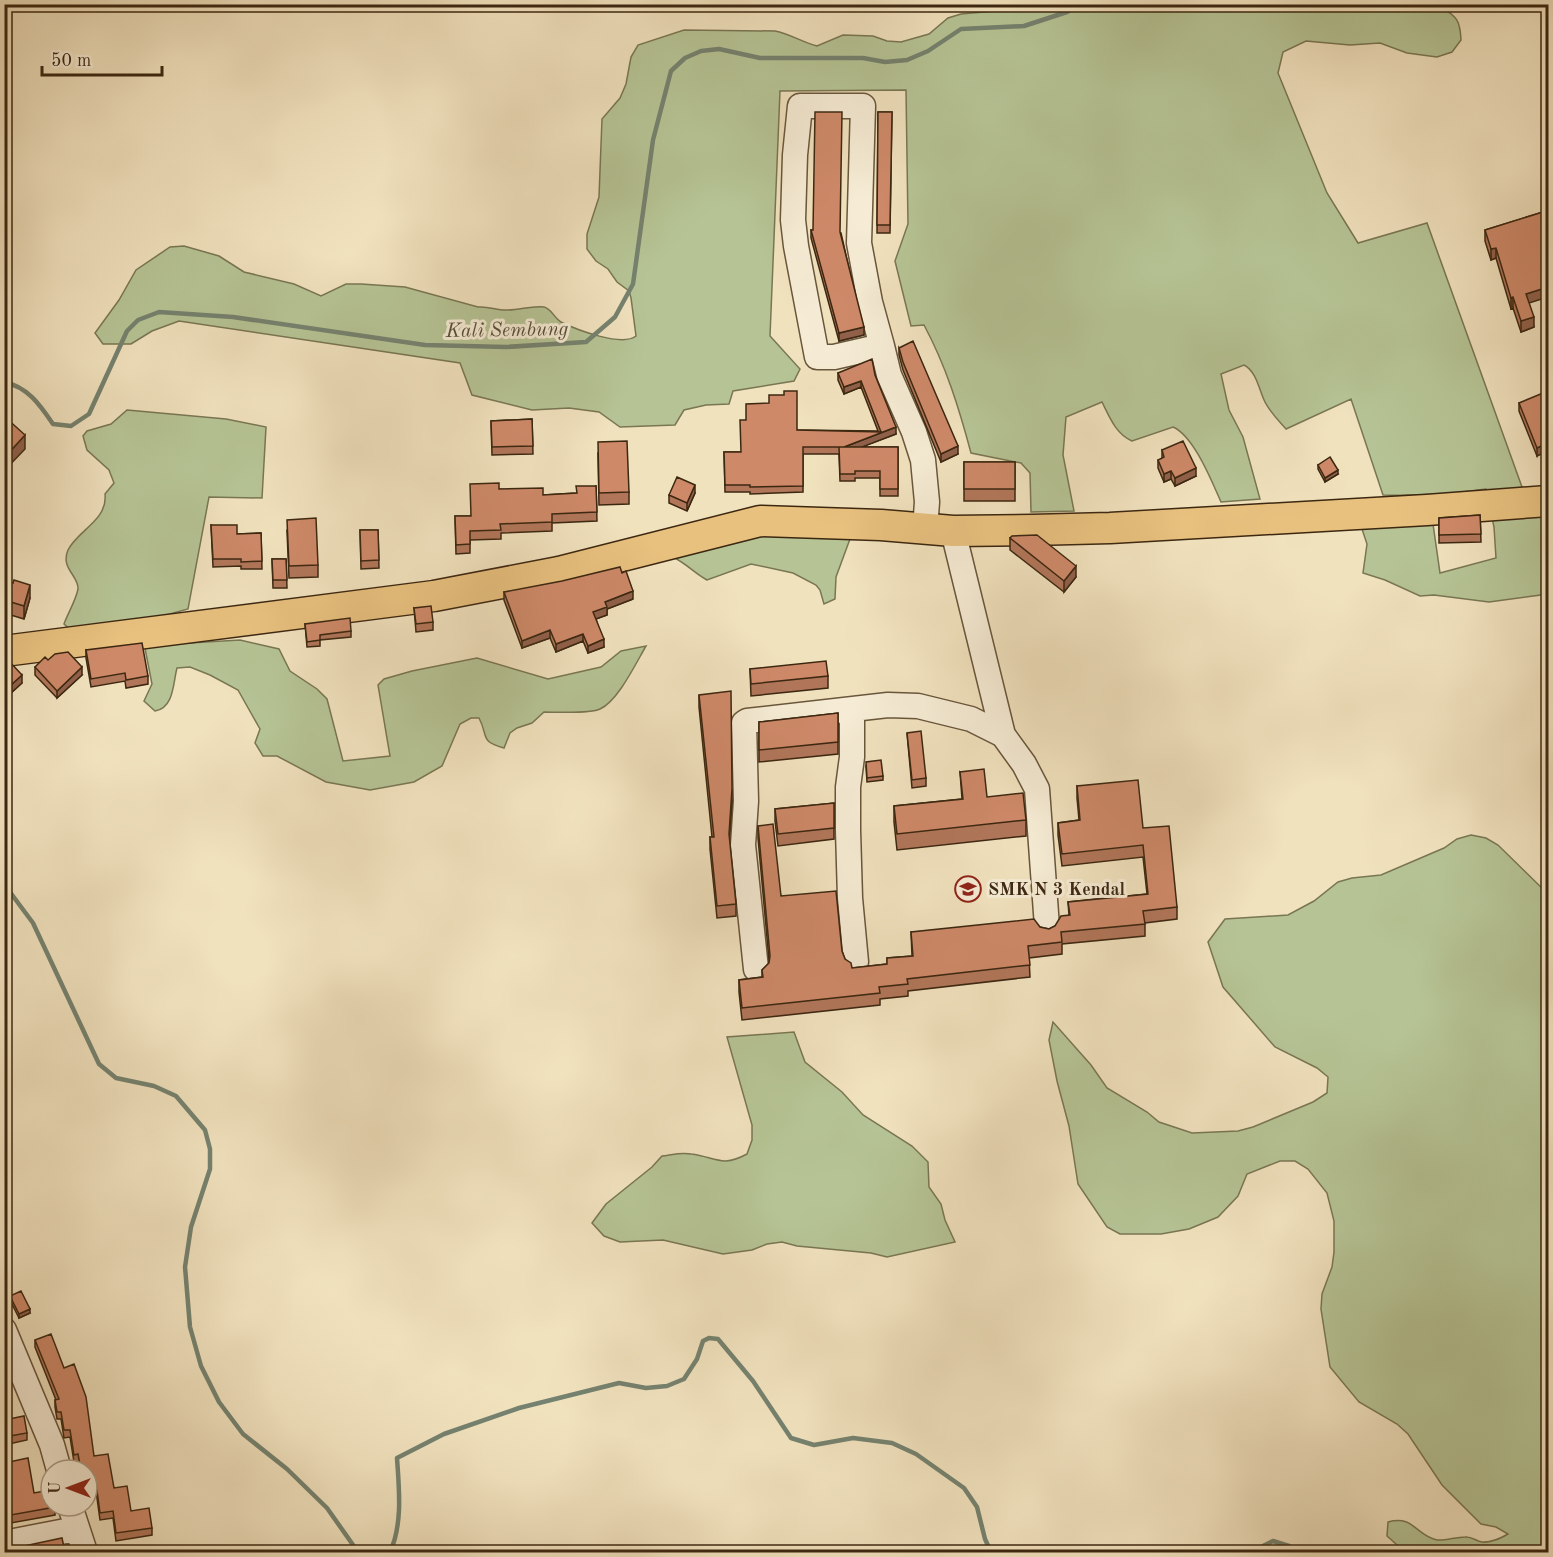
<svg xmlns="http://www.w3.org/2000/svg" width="1553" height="1557" font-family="'Old Standard TT',serif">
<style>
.green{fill:#b6c495;stroke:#797653;stroke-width:1.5}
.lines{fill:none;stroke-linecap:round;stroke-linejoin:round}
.stream{stroke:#75826f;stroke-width:4.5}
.minor-casing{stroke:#69563c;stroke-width:27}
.major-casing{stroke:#3c2711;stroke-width:33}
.minor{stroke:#f6ecd5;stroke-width:24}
.major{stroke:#e8c17f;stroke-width:30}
.wall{fill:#b1765a;stroke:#3c2711;stroke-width:1.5}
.shaded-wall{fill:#90604a;stroke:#3c2711;stroke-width:1.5}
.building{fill:#ce8969;stroke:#3c2711;stroke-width:1.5}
.labels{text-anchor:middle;stroke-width:6;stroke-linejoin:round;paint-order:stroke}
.poi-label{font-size:18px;font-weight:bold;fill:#3c2711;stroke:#f6ecd5;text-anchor:start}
.water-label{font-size:20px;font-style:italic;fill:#544d38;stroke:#f6ecd5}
</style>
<rect width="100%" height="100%" fill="#f1e2be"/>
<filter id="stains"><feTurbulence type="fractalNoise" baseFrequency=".00333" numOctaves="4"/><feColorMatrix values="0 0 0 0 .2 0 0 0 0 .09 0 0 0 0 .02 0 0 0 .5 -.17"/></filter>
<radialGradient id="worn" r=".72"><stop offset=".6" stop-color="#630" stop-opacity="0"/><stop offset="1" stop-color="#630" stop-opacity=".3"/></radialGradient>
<path class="green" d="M1021,5H1439C1456,17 1460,18 1461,40L1452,52L1437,57L1407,53L1380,43L1350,45L1306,41L1283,52L1278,73L1327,193L1358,243L1427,223L1522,487L1527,491L1548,488V594L1489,602L1434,595L1420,596L1385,580L1363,573L1367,544L1361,526L1433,524L1440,573L1496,558L1494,527L1486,489C1452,494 1417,496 1383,495L1351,399L1286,429C1279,421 1270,412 1265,402C1259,390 1257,372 1244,365L1221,374L1229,410L1243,437L1260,499L1221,502C1212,482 1194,436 1173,427L1132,441C1116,434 1110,418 1102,402L1066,417L1063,455L1074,511L1031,512L1030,473L1021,463L971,453C959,408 946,366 924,325L911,326L895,261L908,224L906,90L780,91L770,336L800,369L794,381L733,391L729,404L706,405L684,410L675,425L620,427L599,412L569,408L532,410L472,395L460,363L179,321L152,331L131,344H103L95,333L119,300L136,270L170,247L184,246L219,256L244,272L294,284L321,296L346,284H361L405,287L478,307C488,306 496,310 506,310C518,311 532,305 544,307C552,309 554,318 561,322C577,330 622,347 636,336L631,298L629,291L617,282L608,269L596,261L587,249V234L599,197L602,119L620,98L626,84L631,57L638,45L684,30L775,31C790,34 802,42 817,46L843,35L873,36L887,41L901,42L929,34L948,18L961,14L1007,10Z
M127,410L226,419L266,427L262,498L209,497L188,609L166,615L173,644L240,640L279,649L290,671L317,689L327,699L343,761L390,756L378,685L384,679L412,671L477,658L548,679L601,667L621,651L646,646C636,663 618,701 600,709C590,714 556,712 544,712L532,723L517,728L510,733L504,748C479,741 489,737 479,718H471L460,724L442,766L414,782L370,790L326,782L277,756H263L255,743L260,729L238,690L210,675L190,667L177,668C173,683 174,708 155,711L144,701L152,684L140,623L71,630L64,624C68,613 76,600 78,589C79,576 60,568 68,550C78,530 108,520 105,494L114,483L109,470L87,450L83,436L87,431L111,424Z
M747,535L850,539L836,577L835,599L824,604L820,590L816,585L793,573L751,564L707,580C694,573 687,564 673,557Z
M1471,835L1486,838L1498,845L1548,894V1552H1405L1387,1536L1388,1522C1414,1515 1415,1535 1437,1540C1445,1541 1456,1537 1465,1537C1471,1536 1476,1541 1482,1542C1492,1543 1501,1538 1508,1534L1496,1527L1481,1524L1442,1485L1408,1434L1397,1424L1359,1402L1330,1367L1321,1309L1322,1294L1332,1267L1334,1252V1221L1327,1193L1308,1169L1295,1161H1280L1247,1174L1238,1196L1218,1217L1189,1229L1161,1234H1120L1107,1227L1078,1184L1069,1126L1057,1081L1049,1040L1053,1022L1091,1065L1107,1088L1147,1112L1159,1122L1192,1133L1238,1131L1253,1127L1313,1102L1327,1093L1328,1077L1317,1068L1275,1047L1223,987L1208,942L1225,919L1288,915L1314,901L1338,882L1352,878L1381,875L1444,848L1457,839Z
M794,1032L805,1062L842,1092L863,1115L912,1146L928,1162L929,1187L941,1204L945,1220L955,1242L887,1257L871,1253L797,1246L782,1242L767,1244L752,1250L723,1254L663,1240L620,1242L604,1236L592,1223L606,1204L652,1167L662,1156C671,1155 681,1152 691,1154C716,1157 721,1168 747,1154L752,1140V1125L727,1037Z"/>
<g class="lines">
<path class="stream" d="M4,382C28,387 40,405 53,424L71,426L89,414L127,331L138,320L159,312L233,317L425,345L506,347L586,342L615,317L633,284L653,140L671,71L685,58L701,51L719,49L760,58H863L885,62L907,60L928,51L961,29L1024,26L1067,12L1082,4
M4,884L33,923L99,1064L116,1078L154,1086L176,1096L205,1130L210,1149V1169L191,1227L185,1267L190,1327L201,1366L219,1402L243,1434L287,1469L327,1508L358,1552
M390,1552C403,1524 399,1488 397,1458L444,1434L519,1408L619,1383L646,1388L667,1386L684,1379L697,1359L703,1341L709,1338L718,1339L753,1381L791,1438L814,1445L853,1438L892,1443L916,1454L964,1488L977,1507L985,1539L991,1552
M1251,1552L1273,1541L1289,1546L1295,1552"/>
<g class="minor-casing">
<path id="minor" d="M882,346L870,302L859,243L863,106H800L795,155L793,220L796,246L817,357H834L882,346L889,375L914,432L923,460L927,502L925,529
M953,531L1003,735L1024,764L1037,789L1047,927
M852,710V757L848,787V830L850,898L856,962
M756,969L743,845L746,801L744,723L747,721L888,705L918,706L971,719L1003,735
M4,1330L52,1445L59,1470
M70,1506L85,1552
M4,1543L76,1529"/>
</g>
<g class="major-casing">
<path id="major" d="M4,651L434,596L559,572L760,521L881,525L953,531L1032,530L1110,528L1427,510L1548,501"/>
</g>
<use href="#minor" class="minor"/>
<use href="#major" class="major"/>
</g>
<path class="wall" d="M878,112H892L890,233H877Z
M1548,207L1529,303L1534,327L1521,332L1513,308L1511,309L1496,258L1491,260L1485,241V230L1543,212V209Z
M811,230L841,233L864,335L839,341L811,238Z
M899,348L958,454L941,462L903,370L899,355Z
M838,373L875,375L896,434L861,447H898V496H880V478H855V481H840L839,454H803V492L750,494V492H725L724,452H741L797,430L878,431L861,387L844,394L838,380Z
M1519,403L1548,406L1537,456L1519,411Z
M532,419L533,454L492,455L491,421Z
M1162,450L1196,476L1175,486L1171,479L1164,482L1158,468V460L1162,459Z
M598,454L629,492V504L599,505Z
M964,462H1015V501H964Z
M1318,465L1338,474L1325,482L1318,469Z
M596,486L597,521L552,523V531L501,533V539L470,540V553L456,554L455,516H470L499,489L543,495L576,493Z
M695,493L687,511L669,503V495Z
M1480,515L1481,542L1439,543V518Z
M211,525L237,534L261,533L262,569H241V566L213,567Z
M360,530H378L379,568L361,569Z
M287,531L318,565V577L289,578Z
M1010,538L1076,577L1064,592L1010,550Z
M272,559H286L287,588H273Z
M4,581L30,598L24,619L4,613Z
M504,592L633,599L607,609V615L596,619L604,647L588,653L583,641L556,652L550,638L522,648L504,600Z
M414,608L433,622V630L416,632Z
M305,624L351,631V637L320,640V646L307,647Z
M86,650L148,676V684L126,688L125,681L91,687L86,658Z
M4,660L22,683L11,693L4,686Z
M35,667L82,675L57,698L35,675Z
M750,669L828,676V688L751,696Z
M699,695L732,801L729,839L736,904V916L717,918L710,849V837H712L699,707Z
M838,713V754L759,762V722Z
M907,733L926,778V786L912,788Z
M866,766L883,776V780L867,782Z
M960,772L987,797L1026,820V836L897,850L894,822V806L962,799Z
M1077,786L1143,828L1177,907V919L1145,923V936L1062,944V954L1029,958L1030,977L908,991V996L880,999V1005L742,1020L739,992V980L762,977V970L769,963V960L758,838V826L781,896L842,951L845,959L852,968L887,964V958L912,956L911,932L1040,927L1049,929L1055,926L1069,915L1068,902L1147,894L1143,857L1062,866L1058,835V823L1079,820L1077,798Z
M834,803V839L778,846L775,821V809Z
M10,1296L30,1313L19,1318L10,1300Z
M35,1340L94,1456L114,1488L131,1511L152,1528V1535L116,1541L113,1518L100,1520L96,1491L87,1492V1470H80L78,1462H74L70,1437L64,1438L61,1419H57L55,1407V1400H56L35,1347Z
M4,1360L9,1372V1380L4,1381Z
M4,1420L27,1433V1440L4,1445Z
M4,1463L34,1493L55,1506V1515L11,1523L4,1487Z"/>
<path class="shaded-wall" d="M1496,248V258L1491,260V249Z
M1548,287V297L1526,304V294Z
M1513,297V308L1511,309V298Z
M1534,317V327L1521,332V321Z
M864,327V335L839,341V333Z
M861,381V387L844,394V387Z
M896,427V434L844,454V447Z
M25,435V449L4,471V458Z
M1548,443V451L1537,456V448Z
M958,446V454L941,462V454Z
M1196,468V476L1175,486V478Z
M1338,470V474L1325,482V478Z
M1171,471V479L1164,482V474Z
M695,485V493L687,511V503Z
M1076,566V577L1064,592V581Z
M30,585V598L24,619V606Z
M633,591V599L607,609V615L593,620V612L605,602Z
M550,630V638L522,648V641Z
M583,634V641L556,652V644Z
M604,639V647L588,653V646Z
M82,667V675L57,698V691Z
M22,675V683L11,693V685Z
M732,789V801L729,846V834Z
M30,1309V1313L19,1318V1314Z"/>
<path class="building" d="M815,112H842L840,232L864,327L839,333L811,230H813Z
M878,112H892L890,225H877Z
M1548,207V287L1526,294L1534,317L1521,321L1513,297L1511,298L1496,248L1491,249L1485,230L1543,212V209Z
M913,341L958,446L941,454L903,362L899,348Z
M872,359L875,375L896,427L844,447H803V486L750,487V485H725L724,452H741L740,420H746V404L769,403V395H784V391H797V430L881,432L861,381L844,387L838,373Z
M1543,393L1548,406V425L1546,426L1548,432V443L1537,448L1519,403Z
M4,416L25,435L4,458Z
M532,419L533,446L492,447L491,421Z
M627,441L629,492L599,493L598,442Z
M1183,441L1196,468L1175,478L1171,471L1164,474L1158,460L1164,457L1162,450Z
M839,447H898V489H880V471H855V474H840Z
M1330,457L1338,470L1325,478L1318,465Z
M964,462H1015V489H964Z
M677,477L695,485L687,503L669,495Z
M499,483V489L543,488V495L577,493L576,486H596L597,512L552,514V522L500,524L501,530L470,531V544L456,545L455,516H471L470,484Z
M1480,515L1481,534L1439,535V518Z
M316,518L318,565L289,566L287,520Z
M211,525H237V534L261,533L262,561L241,562V559H213Z
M360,530H378L379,560L361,561Z
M1037,535L1076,566L1064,581L1010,538L1012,536Z
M272,559H286L287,580H273Z
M620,567L622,573L626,571L633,591L605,602L607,607L593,612L604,639L588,646L583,634L556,644L550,630L522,641L504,592L562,581Z
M14,580L30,585L24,606L4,600V581L13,583Z
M431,606L433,622L416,624L414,608Z
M350,618L351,631L320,635V640L307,642L305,624Z
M142,643L148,676L126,680L125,673L91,679L86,650Z
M68,652L82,667L57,691L35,667L45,657L48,660L55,654Z
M4,660H8L22,675L11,685L4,678Z
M826,661L828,676L751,684L750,669Z
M731,691L732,789L729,834L736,904L717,906L710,837H714L699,695Z
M838,713V742L759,750V722Z
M921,731L926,778L912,780L907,733Z
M881,760L883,776L867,778L866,762Z
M984,769L987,797L1023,793L1026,820L897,834L894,806L963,799L960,772Z
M1138,780L1143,828L1169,826L1177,907L1143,911L1145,924L1061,932L1062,942L1028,946L1030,965L907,979L908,984L879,987L880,993L742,1008L739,980L763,977L762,970L769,963L770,956L758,826L773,824L781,896L836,891L842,951L845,959L851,963L852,968L887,964V958L913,956L911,932L1034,919L1040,927L1049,929L1055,926L1061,916L1070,915L1068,902L1148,894L1143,845L1062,854L1058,823L1080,820L1077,786Z
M834,803V828L778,834L775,809Z
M21,1291L30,1309L19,1314L10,1296Z
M51,1334L64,1368L74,1364L86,1397L94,1456L108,1454L114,1488L127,1486L131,1511L149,1508L152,1528L116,1533L113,1511L100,1513L96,1483L87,1485V1470H81L78,1454L74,1455L70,1430H64L61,1412H57L55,1400L59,1399L35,1340Z
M4,1360L9,1372L4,1373Z
M24,1416L27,1433L4,1437V1420Z
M28,1458L34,1493L51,1490V1506H55V1507L11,1515L4,1479V1463Z
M62,1538L65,1552H26L24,1546Z
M193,1547L194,1552H180V1549Z"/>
<defs>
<g id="school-ring" transform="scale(1.35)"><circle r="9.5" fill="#f6ecd5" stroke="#8f2418" stroke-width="1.5"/><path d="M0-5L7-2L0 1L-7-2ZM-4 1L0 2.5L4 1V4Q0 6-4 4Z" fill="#8f2418"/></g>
</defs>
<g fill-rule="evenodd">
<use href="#school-ring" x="968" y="889"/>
</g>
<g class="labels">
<g class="poi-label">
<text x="988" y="895">SMK N 3 Kendal</text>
</g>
<g class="water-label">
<text transform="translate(507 329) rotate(-1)" y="7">Kali Sembung</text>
</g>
</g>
<rect width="1553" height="1557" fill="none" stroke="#f1e2be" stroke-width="24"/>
<rect x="6" y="6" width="1541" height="1545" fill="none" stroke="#3c2711" stroke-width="3"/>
<rect x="12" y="12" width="1529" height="1533" fill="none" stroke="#3c2711" stroke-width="1.5"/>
<g transform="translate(69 1488) rotate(270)"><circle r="28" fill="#f6ecd5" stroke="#ac9d87" stroke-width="1.5"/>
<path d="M0-4.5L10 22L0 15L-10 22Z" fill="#8f2418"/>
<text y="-9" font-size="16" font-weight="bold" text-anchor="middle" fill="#3c2711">U</text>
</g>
<path d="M42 66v9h120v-9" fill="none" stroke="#3c2711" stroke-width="3"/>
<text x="51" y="66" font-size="18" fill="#3c2711" stroke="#f6ecd5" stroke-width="4.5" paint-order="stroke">50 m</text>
<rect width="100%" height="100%" filter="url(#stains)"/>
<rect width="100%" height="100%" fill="url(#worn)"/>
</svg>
